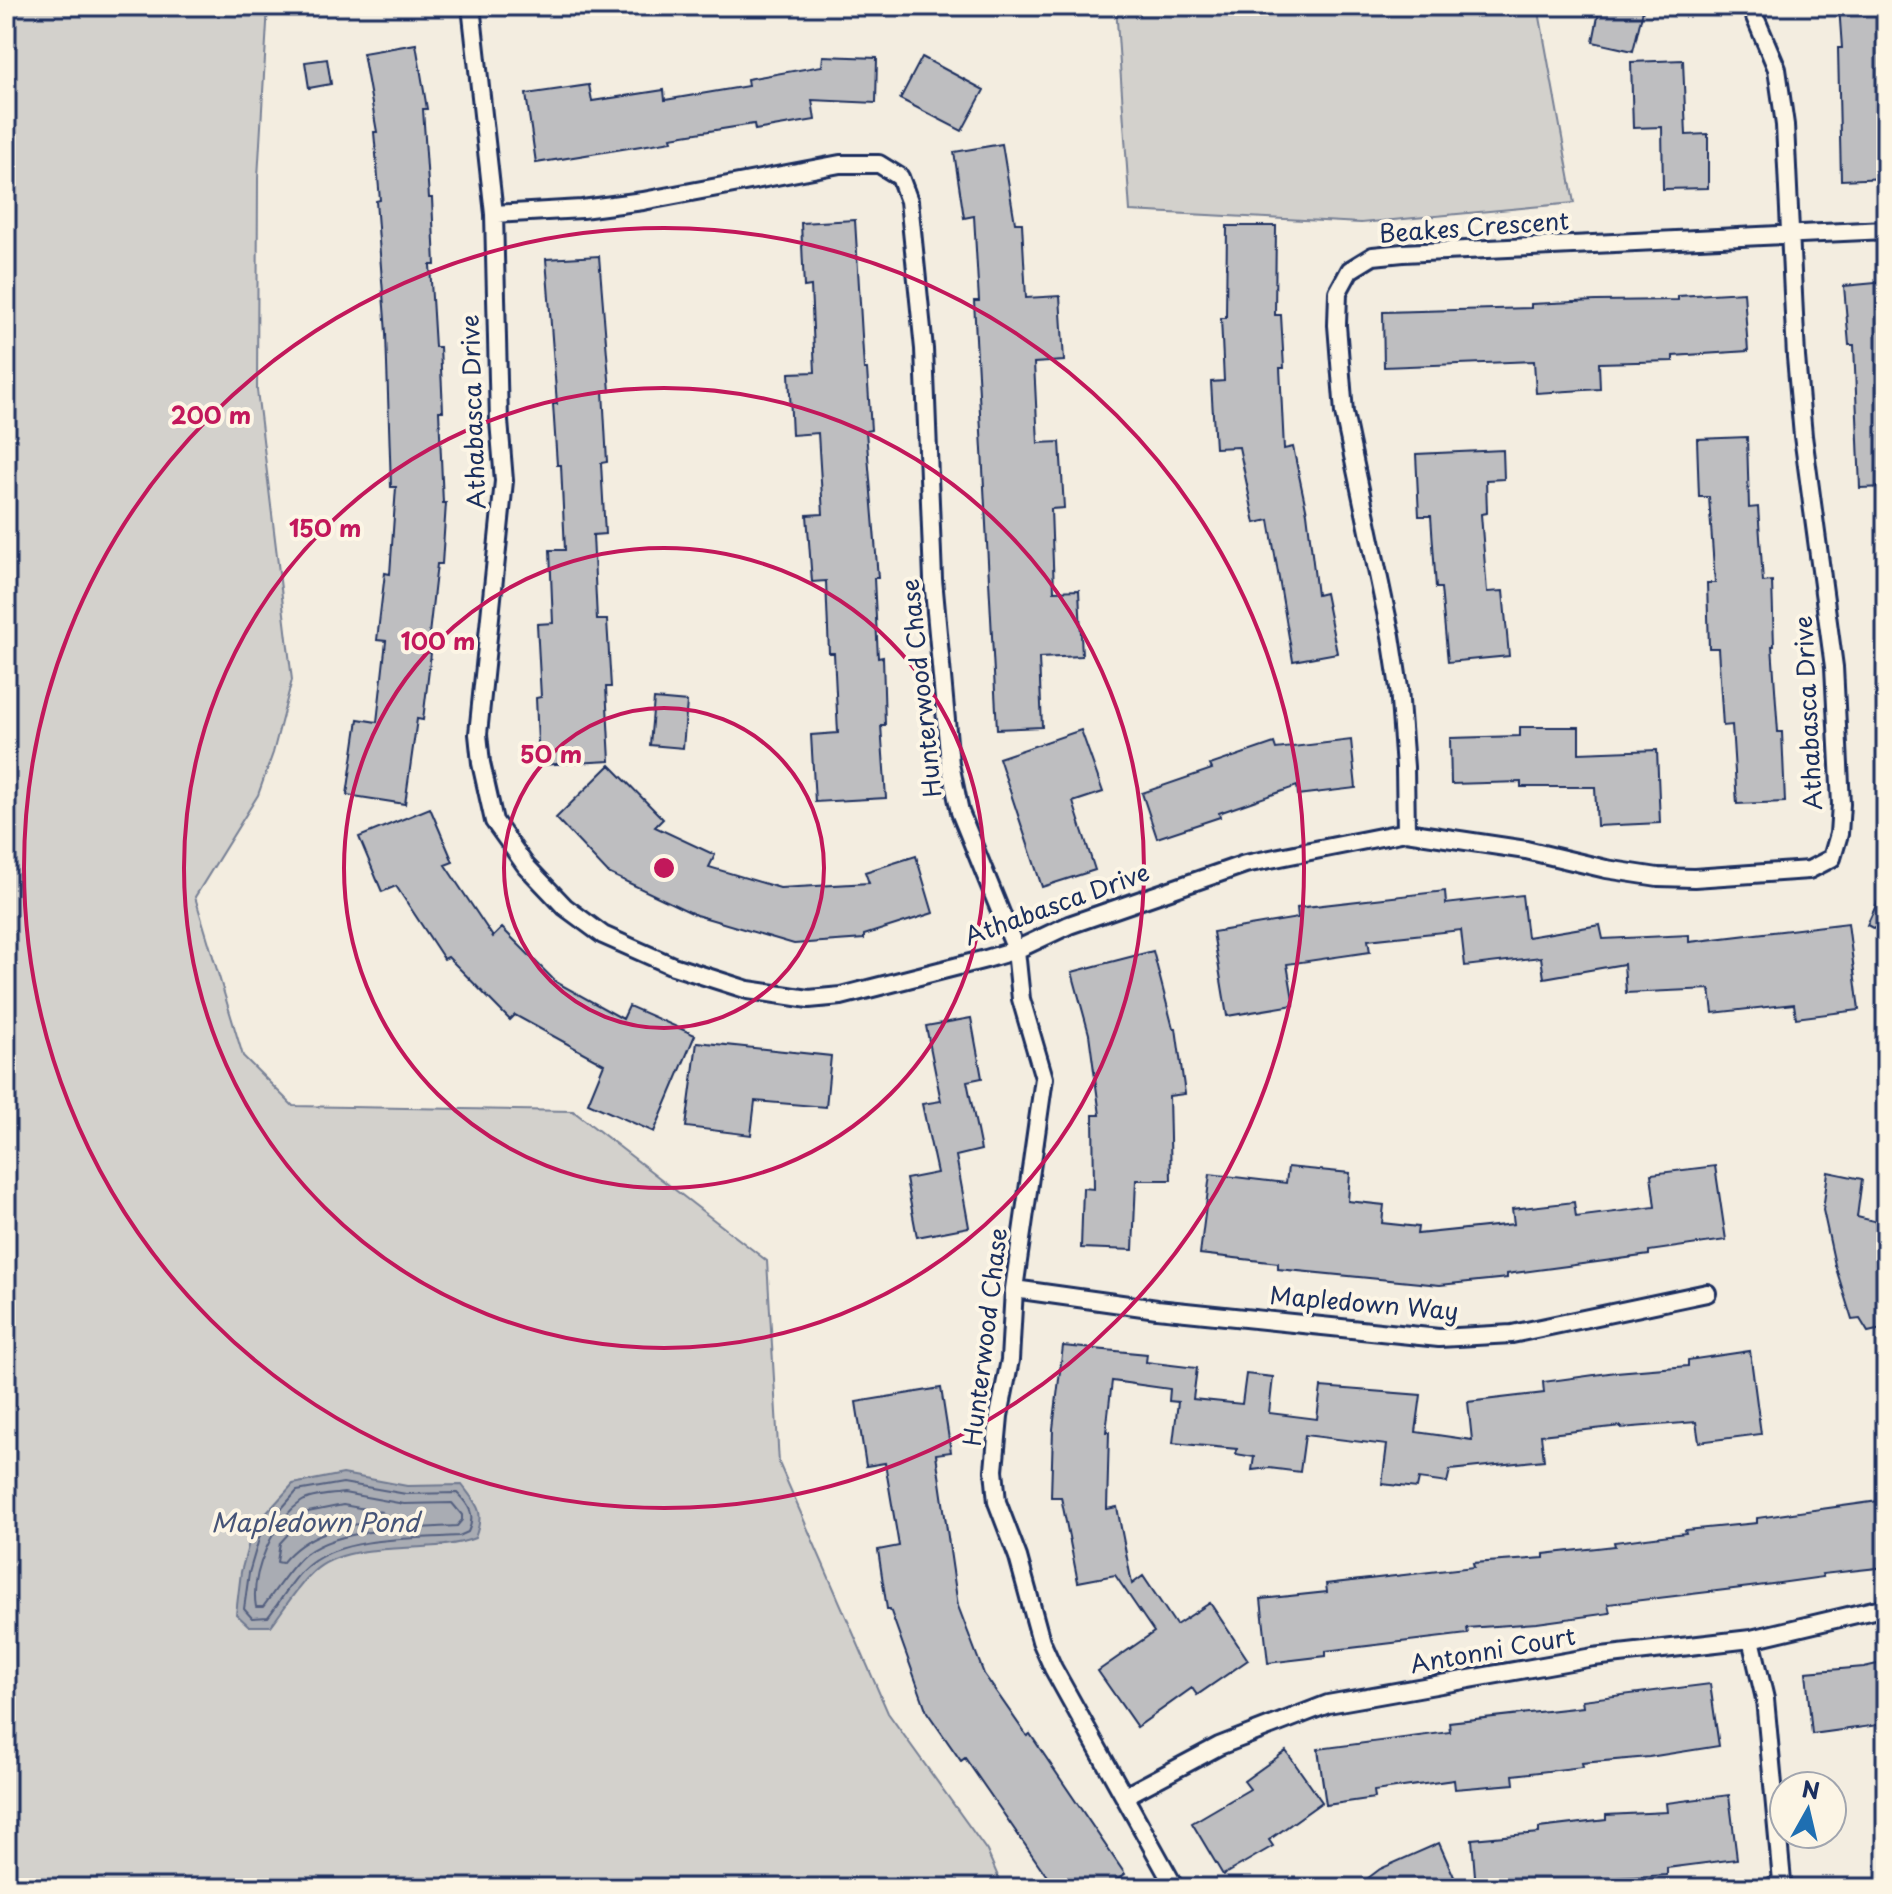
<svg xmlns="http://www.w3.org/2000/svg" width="1892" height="1894" font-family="'Playpen Sans',sans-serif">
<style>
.green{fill:#d3d1cc;stroke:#778095;stroke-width:2}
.water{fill:#a9acb3;stroke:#707a91;stroke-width:2}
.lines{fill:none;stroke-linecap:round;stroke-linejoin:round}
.shore{stroke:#546180;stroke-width:2}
.building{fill:#bebec0;stroke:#1b2f5e;stroke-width:2}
.street-casing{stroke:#1b2f5e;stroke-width:22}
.street{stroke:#fcf5e5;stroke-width:16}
.ring{fill:none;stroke:#c2185b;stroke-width:4}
.labels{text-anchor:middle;stroke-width:8;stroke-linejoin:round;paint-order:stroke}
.street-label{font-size:24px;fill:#1b2f5e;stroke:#fcf5e5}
.water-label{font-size:26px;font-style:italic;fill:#465478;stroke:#fcf5e5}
.centre{fill:#c2185b;stroke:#fcf5e5;stroke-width:4}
.ring-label{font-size:24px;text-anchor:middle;font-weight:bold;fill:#c2185b;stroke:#fcf5e5;stroke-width:8;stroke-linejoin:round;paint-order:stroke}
</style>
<rect width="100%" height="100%" fill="#f3ede0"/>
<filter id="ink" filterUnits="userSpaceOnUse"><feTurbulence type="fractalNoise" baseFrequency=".0125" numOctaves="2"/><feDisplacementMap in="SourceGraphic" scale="16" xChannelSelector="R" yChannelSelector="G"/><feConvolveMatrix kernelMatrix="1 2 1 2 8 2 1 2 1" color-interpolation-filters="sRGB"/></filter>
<g filter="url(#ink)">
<path class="green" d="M6,6H268L258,178L257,390L292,680L273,753L258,795L195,897L243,1056L293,1106L573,1111L767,1261L779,1463L888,1713L987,1851L1003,1888H6Z
M1116,6H1538L1574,203L1361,223L1130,211Z"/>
<path class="water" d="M343,1474L407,1486L462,1485C478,1506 485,1511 475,1538C430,1556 350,1537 313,1572C297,1587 284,1609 271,1626H249L236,1614L241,1572L253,1528L293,1484Z"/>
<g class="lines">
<path class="shore" d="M343,1483L406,1494L457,1493C469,1505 476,1515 468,1532L459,1536C415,1539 346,1536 310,1564C293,1577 281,1601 268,1617L252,1618L244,1609L249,1573L261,1532L297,1491Z
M344,1493L404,1504L452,1503L462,1515V1520L457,1526C413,1529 335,1526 301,1558C287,1572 275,1591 263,1607H256C250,1575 273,1521 301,1502C311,1495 332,1495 344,1493Z
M343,1505L382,1512L385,1517L382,1520C343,1526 308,1531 282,1563L277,1562L280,1543L308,1512Z"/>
</g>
<path class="building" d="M1600,6H1644L1633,51L1593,42Z
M1839,6H1886V34H1881L1883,115H1886V178L1841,180L1838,48H1842Z
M416,44L427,109H423L429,198H432L435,265H430L435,347H440L443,411H439L443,503H446L442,564H437L427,652L431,653L423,720L417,719L405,804L347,795L358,719L377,722L386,641L377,640L385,573L390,574L396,487H391L386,333L376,201L380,200L374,132H377L363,53Z
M823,56L877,58L876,103L812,100L815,120L755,130L754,124L671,137L672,141L536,163L526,94L589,85L592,101L664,90L665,100L748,86L747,79L822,66Z
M922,57L984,90L962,131L900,99Z
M327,59L331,84L309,88L305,62Z
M1683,60L1686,135L1708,134V188L1663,189L1662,127L1633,128L1631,62Z
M1002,144L1015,223H1022L1026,298L1060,296L1064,361L1034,363L1038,443L1060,442L1064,508L1051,509L1054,591L1079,590L1082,656L1039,658L1042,727L997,729L974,301H979L974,216L964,218L954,152Z
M855,220L864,369H867L871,430L866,431L878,578H874L878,658L883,657L885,725H881L886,798L815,802L811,735L838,733L834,653H829L826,581L812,582L807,515L823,514L818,433L792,435L789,373L815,372L811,286L804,287L801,223Z
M1227,226H1276L1275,315H1281L1284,368H1280L1284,449L1293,447L1307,513L1317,595L1325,593L1337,653L1293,661L1269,520L1255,523L1239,447L1215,448L1211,382L1224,381L1221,318H1226Z
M599,256L610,391H603L607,462L601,463L605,534L593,535L597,620H607L611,687H606L610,761L539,765L536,698L541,697L537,624L553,623L550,550H565L561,465H557L553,404H557L546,259Z
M1886,282V487L1860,488L1854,345H1849L1844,286Z
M1744,292L1748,351L1673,356V361L1599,363L1600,389L1536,393L1534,361L1384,367L1383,312L1531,308V304L1596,301L1678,300V296Z
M1747,437L1749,508L1758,507L1763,582L1772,581L1774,646H1772L1778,732H1782L1785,802L1737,804L1732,725L1723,726L1718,648H1709L1707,583H1715L1709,497H1699L1697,439Z
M1503,450L1504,479L1486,480L1487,513L1481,514L1487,592L1503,591L1509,656L1448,662L1441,588H1436L1431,516H1419L1416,454Z
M654,699L687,702L683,748L650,745Z
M1520,727H1579V753L1657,750L1660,823L1597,826L1595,787H1521V782L1451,784L1450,738L1520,736Z
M1081,730L1103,792L1073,802L1095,870L1042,887L999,758Z
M1351,740L1356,788L1298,795L1297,786L1219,813L1220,817L1157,838L1142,793L1212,769L1210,765L1274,743L1276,749Z
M610,765L663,819L655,827L715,855L709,867L780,888L869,883L865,872L916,856L933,913L864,935V939L794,944L696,915L608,873L556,818Z
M430,808L453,862L445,865L493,937L502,928L556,982L623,1019L629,1006L695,1035L654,1132L588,1103L604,1064L515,1015L510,1020L448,957L444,959L396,886L382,892L359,837Z
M1886,884V935L1867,925Z
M1445,891L1446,904L1522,895L1527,937L1600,925L1603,939L1689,935V942L1848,923L1859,1010L1796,1018L1794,1004L1713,1013L1710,989L1626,993L1624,964L1544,978L1541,957L1465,966L1461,930L1368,940L1370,952L1287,964L1294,1005L1227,1016L1213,932L1298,918L1297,908Z
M1153,951L1173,1028H1176L1185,1094L1169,1096L1171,1180H1136L1133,1250L1081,1248L1083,1188L1094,1189L1093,1115H1100L1089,1034L1072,972Z
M971,1018L982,1078L967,1081L981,1150L956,1156L969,1227L917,1237L906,1179L937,1173L922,1104L941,1101L926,1026Z
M697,1042L831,1056L826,1107L755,1101L751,1135L686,1127Z
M1715,1166L1726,1240L1649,1251V1255L1507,1274V1278L1440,1285L1278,1269V1263L1200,1254L1210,1174L1286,1183L1288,1167L1350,1173L1348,1201L1384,1205L1382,1223L1418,1227L1417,1234L1514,1224L1512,1209L1574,1202L1576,1217L1655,1207L1651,1174Z
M1828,1172L1862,1179L1857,1217L1878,1222L1879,1246H1886L1881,1274L1886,1294V1328L1868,1332L1860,1319L1852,1320L1835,1265L1823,1210Z
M1063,1346L1147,1354L1146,1362L1197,1368L1193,1399L1242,1404L1246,1374L1273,1377L1269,1413L1317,1419L1321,1387L1421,1395L1416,1432L1472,1440L1468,1402L1544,1393L1543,1382L1616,1372L1688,1366V1360L1750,1351L1761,1434L1699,1442L1696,1422L1621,1428V1426L1541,1435L1544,1460L1450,1470L1447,1483L1419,1479L1417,1488L1382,1484L1387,1445L1305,1435L1300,1472L1269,1468L1252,1470L1254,1457L1236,1454L1237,1449L1173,1443L1178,1402L1169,1401L1170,1389L1112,1381L1106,1432H1109L1107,1509L1117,1507L1132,1584L1143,1576L1176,1625L1210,1603L1248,1660L1197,1695L1192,1688L1137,1727L1098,1671L1154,1632L1115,1575L1078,1582L1061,1497H1051L1053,1429Z
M941,1388L951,1452L936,1454L958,1606L984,1674L1027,1736L1030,1734L1125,1874L1106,1888H1055L965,1758L961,1761L927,1712L890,1609H887L878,1550L899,1546L885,1463L866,1466L856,1402Z
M1886,1500V1567L1822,1574L1823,1577L1750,1587L1608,1604L1610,1613L1537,1623L1467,1628L1468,1634L1326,1651V1656L1268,1663L1261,1599L1327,1592L1326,1584L1474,1567L1473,1563L1544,1558V1554L1615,1546L1614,1542L1686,1533L1685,1530L1757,1523V1518Z
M1886,1662V1724L1812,1734L1806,1672L1864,1667Z
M1710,1684L1719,1746L1649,1757L1582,1763L1583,1767L1513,1775L1514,1784L1455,1789L1454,1780L1374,1791L1375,1798L1326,1805L1318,1749L1450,1732L1449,1722L1583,1707L1582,1700Z
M1286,1751L1322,1802L1269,1840L1273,1846L1223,1875L1192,1823L1250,1789L1244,1781Z
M1729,1795L1737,1859L1667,1868V1875L1601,1879L1602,1883L1559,1888H1476L1472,1839L1539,1833V1828L1606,1820V1815L1667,1812L1666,1803Z
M1439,1843L1459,1888H1355L1380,1869Z"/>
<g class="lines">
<g class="street-casing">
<path id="street" d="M471,6L494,214L499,421L504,481L478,734L481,763L494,821L526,866L565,907L603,935L673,966L748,990L809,999L841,996L986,959L1016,950L1069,925L1245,864L1406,832L1526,850L1606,869L1658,877L1694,878L1809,870L1832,858L1839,834L1841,804L1834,667L1803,436L1796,357L1785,125L1777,69L1755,17
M494,214L582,209L643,201L840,164H879L900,177L909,201L924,349L933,579L950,764L960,812L1016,950L1021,999L1044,1078L1014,1289L1010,1360L999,1416L994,1470L997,1502L1018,1557L1041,1641L1053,1668L1175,1888
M1406,832L1405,767L1399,688L1391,636L1344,413L1337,325L1338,292L1350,270L1373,256L1403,253L1886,230
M1014,1289L1157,1309L1439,1338L1512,1334L1707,1293
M1751,1639L1765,1699L1782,1881L1770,1888
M1125,1796L1219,1746L1328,1704L1593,1657L1751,1639L1886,1607"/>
</g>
<use href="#street" class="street"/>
</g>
</g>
<g class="ring">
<circle cx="664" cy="868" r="160"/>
<circle cx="664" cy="868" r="320"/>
<circle cx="664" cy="868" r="480"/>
<circle cx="664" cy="868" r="640"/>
</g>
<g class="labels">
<g class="street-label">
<text transform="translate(1474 228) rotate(-4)" y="8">Beakes Crescent</text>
<text transform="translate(474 412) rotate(-92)" y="8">Athabasca Drive</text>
<text transform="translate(922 688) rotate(-96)" y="8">Hunterwood Chase</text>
<text transform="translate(1809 713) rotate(-93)" y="8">Athabasca Drive</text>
<text transform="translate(1057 905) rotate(-20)" y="8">Athabasca Drive</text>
<text transform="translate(1364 1304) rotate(5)" y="8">Mapledown Way</text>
<text transform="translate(986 1337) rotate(-83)" y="8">Hunterwood Chase</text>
<text transform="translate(1493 1651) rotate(-10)" y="8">Antonni Court</text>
</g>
<g class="water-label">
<text x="315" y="1532">Mapledown Pond</text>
</g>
</g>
<circle cx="664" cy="868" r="12" class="centre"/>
<g class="ring-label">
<text x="211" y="424">200 m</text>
<text x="325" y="537">150 m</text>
<text x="438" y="650">100 m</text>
<text x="551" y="763">50 m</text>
</g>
<rect width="1892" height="1894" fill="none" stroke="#fcf5e5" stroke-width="32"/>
<rect x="16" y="16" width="1860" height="1862" fill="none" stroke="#1b2f5e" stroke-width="3" filter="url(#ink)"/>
<g transform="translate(1808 1810) rotate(8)"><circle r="38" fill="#fcf5e5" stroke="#a2a6af" stroke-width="2"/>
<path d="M0-6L14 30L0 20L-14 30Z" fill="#1f6fb2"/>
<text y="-12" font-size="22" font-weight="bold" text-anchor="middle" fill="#1b2f5e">N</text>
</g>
</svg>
